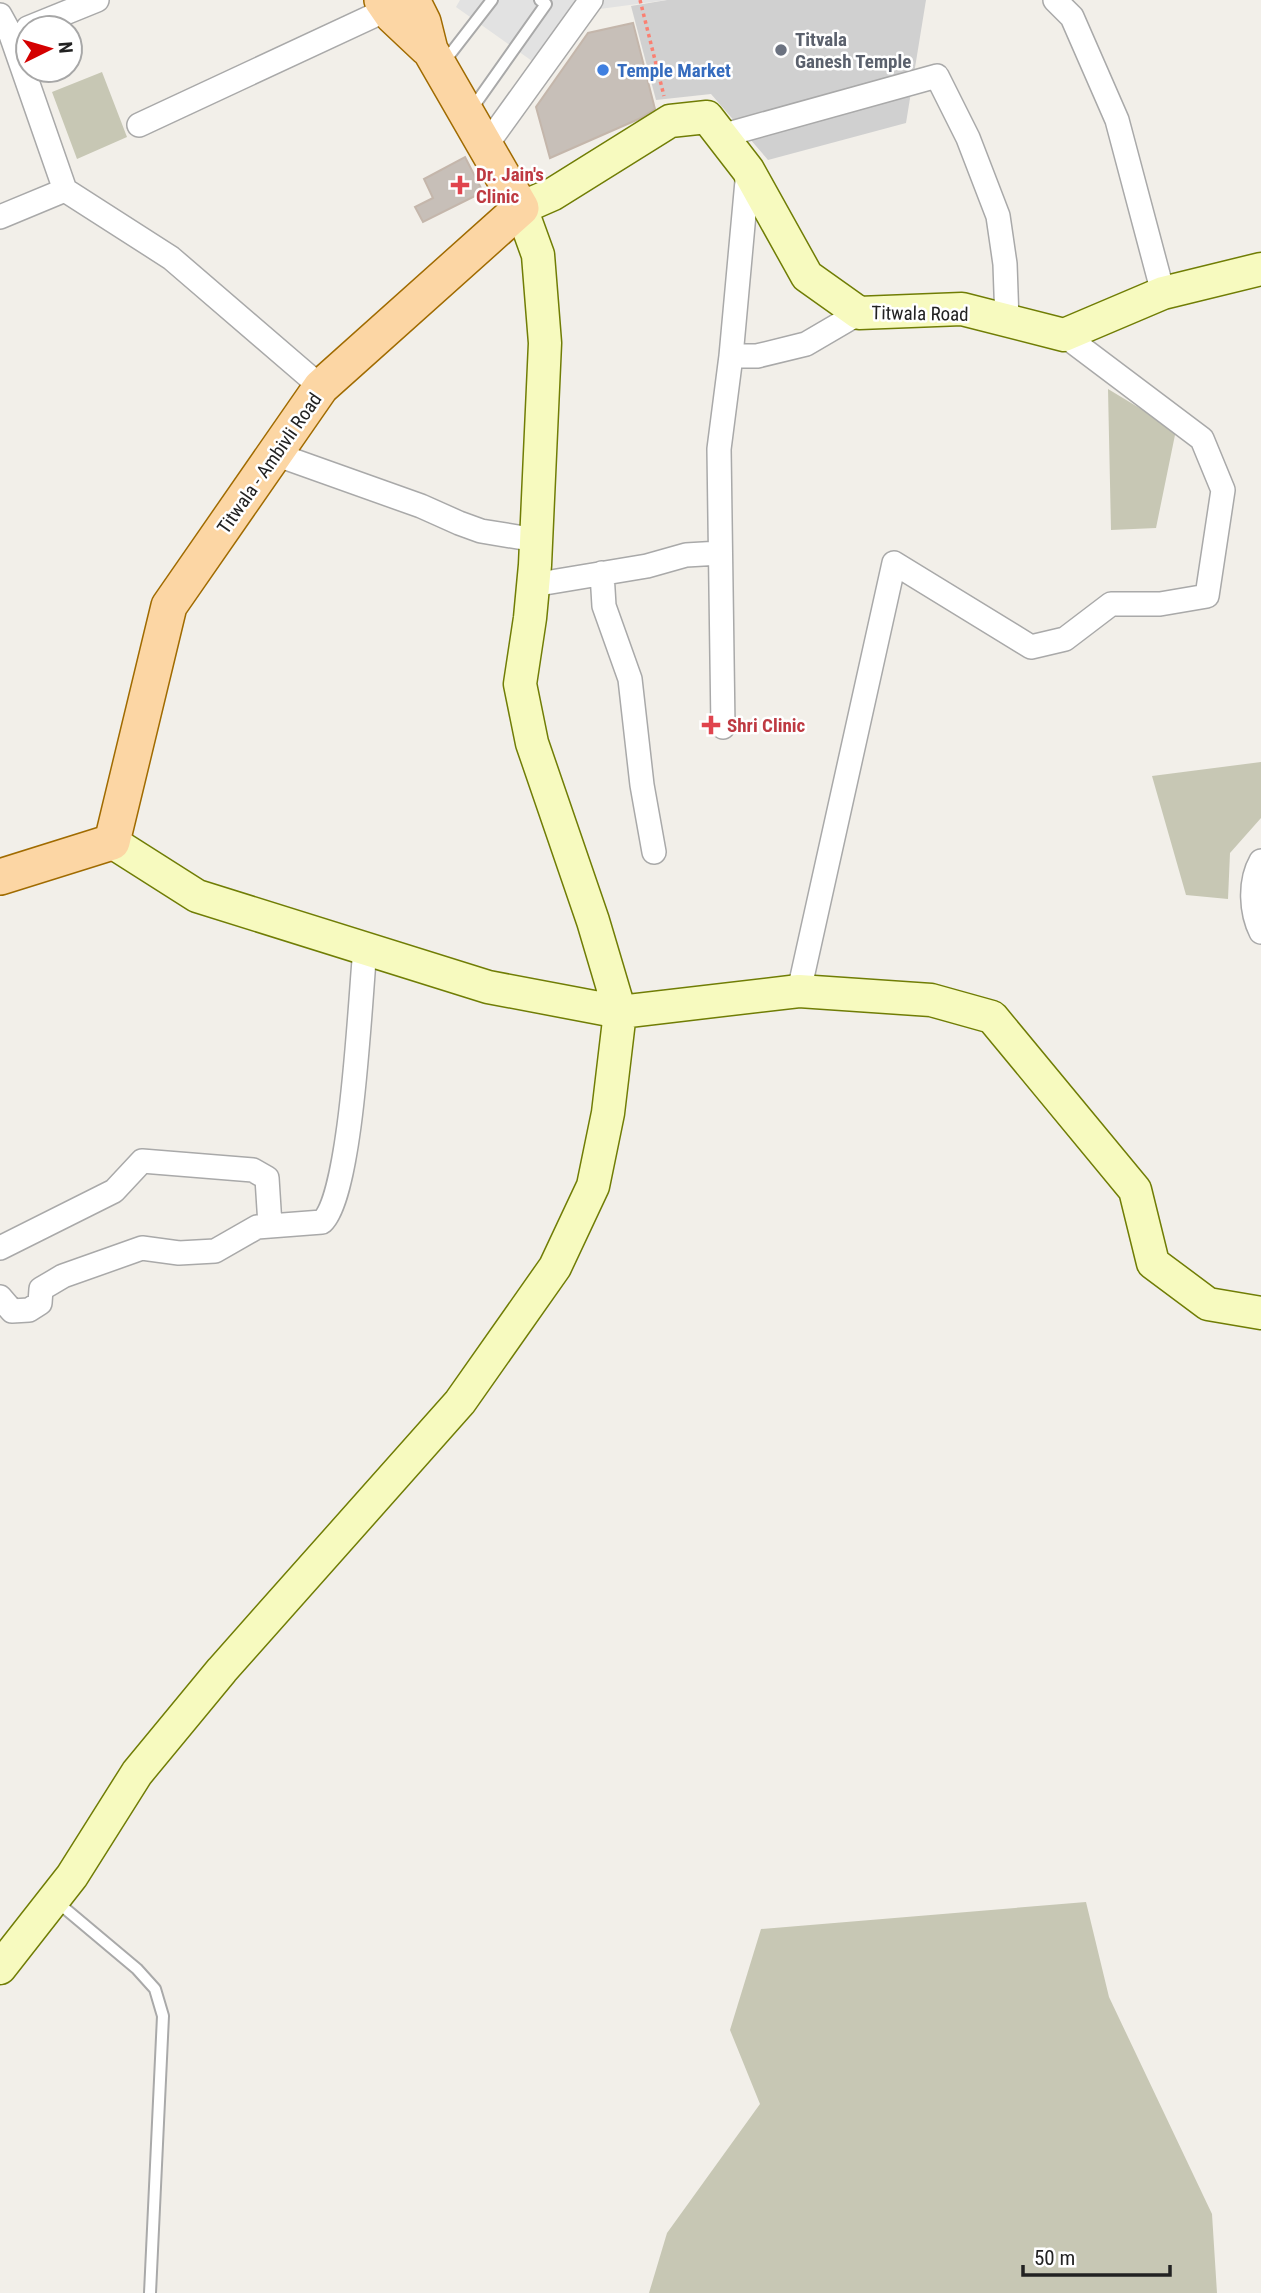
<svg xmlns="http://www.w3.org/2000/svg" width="1261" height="2293" font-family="'Roboto Condensed',sans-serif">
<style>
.religious{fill:#d0d0d0}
.construction{fill:#c7c7b4}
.parking{fill:#e2e2e2}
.building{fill:#c7bfb8;stroke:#c4b6ab;stroke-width:2}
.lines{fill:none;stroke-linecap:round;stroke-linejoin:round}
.lane-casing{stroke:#a9a9a9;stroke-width:14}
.street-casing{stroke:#a9a9a9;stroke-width:26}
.secondary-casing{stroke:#707d05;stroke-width:35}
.primary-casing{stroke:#a06b00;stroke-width:38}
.path{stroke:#fa8072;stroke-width:3.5;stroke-dasharray:3.5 3.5;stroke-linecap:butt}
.lane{stroke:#fff;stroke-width:10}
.street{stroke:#fff;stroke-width:23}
.secondary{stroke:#f7fabf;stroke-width:32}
.primary{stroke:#fcd6a4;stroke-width:35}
.worship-dot{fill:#6b7280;stroke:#fff;stroke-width:2.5}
.shop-dot{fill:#3f7fe0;stroke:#fff;stroke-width:2.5}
.health-dot{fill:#e0444e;stroke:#fff;stroke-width:2.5}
.labels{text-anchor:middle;stroke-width:5;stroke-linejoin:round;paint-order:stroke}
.worship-label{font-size:19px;font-weight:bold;fill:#5b616d;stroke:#fff;text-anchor:start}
.shop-label{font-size:19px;font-weight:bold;fill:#366cbe;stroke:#fff;text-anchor:start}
.health-label{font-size:19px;font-weight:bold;fill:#be3a42;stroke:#fff;text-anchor:start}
.street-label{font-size:19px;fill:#222;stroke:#fff}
</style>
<rect width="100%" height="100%" fill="#f2efe9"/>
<path class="religious" d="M667,0H926L906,123L768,160L711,94L656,100L631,6Z"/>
<path class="construction" d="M102,72L127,137L77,159L52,92Z
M1108,389L1176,430L1156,528L1111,530Z
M1261,762V818L1230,853L1228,899L1186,895L1152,776Z
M1086,1902L1109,1997L1212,2214L1217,2293H649L667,2233L760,2104L730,2030L761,1929Z"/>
<path class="parking" d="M460,0H667L592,10L549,73L456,7Z"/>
<path class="building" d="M633,23L655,109L641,118L550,158L536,107L588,33Z
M465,157L483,192L423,222L415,207L433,198L424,179Z"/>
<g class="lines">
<g class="lane-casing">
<path id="lane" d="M444,62L492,0
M471,110L546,4L540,0
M56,1901L137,1969L155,1989L163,2016L150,2293"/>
</g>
<g class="street-casing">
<path id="street" d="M1055,0L1072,17L1117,120L1163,293
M0,15L11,35L65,190L171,258L321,387
M28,28L97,0
M139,125L388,9
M721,136L937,76L968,138L998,216L1005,264L1007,321
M485,147L591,0
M0,217L65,190
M731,356H757L806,344L859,313
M275,454L421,506L459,523L481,531L536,540
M602,573L604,606L630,679L642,785L654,852
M533,585L647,566L686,555L720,553
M723,727L719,449L731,356L748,170
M1261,861C1249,882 1251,912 1261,932
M799,991L894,563L1031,647L1065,639L1111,604H1160L1207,596L1223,490L1202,439L1064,335
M0,1248L114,1191L142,1161L253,1170L267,1178L270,1225
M0,1297L12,1311L29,1310L40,1303L41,1289L63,1276L142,1248L179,1253L215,1251L257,1227L322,1222C352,1195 360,998 365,949"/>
</g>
<g class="secondary-casing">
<path id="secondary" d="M112,842L197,896L488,987L620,1012L799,991L931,1000L992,1017L1135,1190L1153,1263L1208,1304L1261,1313
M0,1968L72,1876L137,1773L222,1670L460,1402L555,1267L593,1186L608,1113L620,1012L593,921L532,743L520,684L530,618L535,565L545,343L538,255L521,208L553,194L670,121L707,117L748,170L807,276L859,313L962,309L1064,335L1163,293L1261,269"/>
</g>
<g class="primary-casing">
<path id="primary" d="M382,0L393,16L427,48
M0,877L112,842L169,606L321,387L521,208L430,50L423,22L412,0"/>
</g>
<path class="path" d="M640,0L664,96"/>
<use href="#lane" class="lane"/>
<use href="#street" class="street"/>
<use href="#secondary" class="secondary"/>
<use href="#primary" class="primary"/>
</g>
<circle class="worship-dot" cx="781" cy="50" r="7"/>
<circle class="shop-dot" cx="603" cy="70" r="7"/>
<g class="health-dot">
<path d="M456.5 174.5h7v7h7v7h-7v7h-7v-7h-7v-7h7z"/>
<path d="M707.5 714.5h7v7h7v7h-7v7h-7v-7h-7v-7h7z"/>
</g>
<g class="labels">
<g class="worship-label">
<text x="795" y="46">Titvala<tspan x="795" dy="22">Ganesh Temple</tspan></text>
</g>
<g class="shop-label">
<text x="617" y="77">Temple Market</text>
</g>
<g class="health-label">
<text x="476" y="181">Dr. Jain's<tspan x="476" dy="22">Clinic</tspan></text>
<text x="727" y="732">Shri Clinic</text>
</g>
<g class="street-label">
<text transform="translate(920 313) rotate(1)" y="7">Titwala Road</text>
<text transform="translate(269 463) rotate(-55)" y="7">Titwala - Ambivli Road</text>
</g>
</g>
<g transform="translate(49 49) rotate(85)"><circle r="33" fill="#ffffff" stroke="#a7a7a7" stroke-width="2"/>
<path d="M0-5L12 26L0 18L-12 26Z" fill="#d40000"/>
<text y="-10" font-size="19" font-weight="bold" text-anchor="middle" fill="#222222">N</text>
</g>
<path d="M1023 2265v10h147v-10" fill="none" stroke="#222222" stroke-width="3.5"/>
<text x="1034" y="2265" font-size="21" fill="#222222" stroke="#ffffff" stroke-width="5" paint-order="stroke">50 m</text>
</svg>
